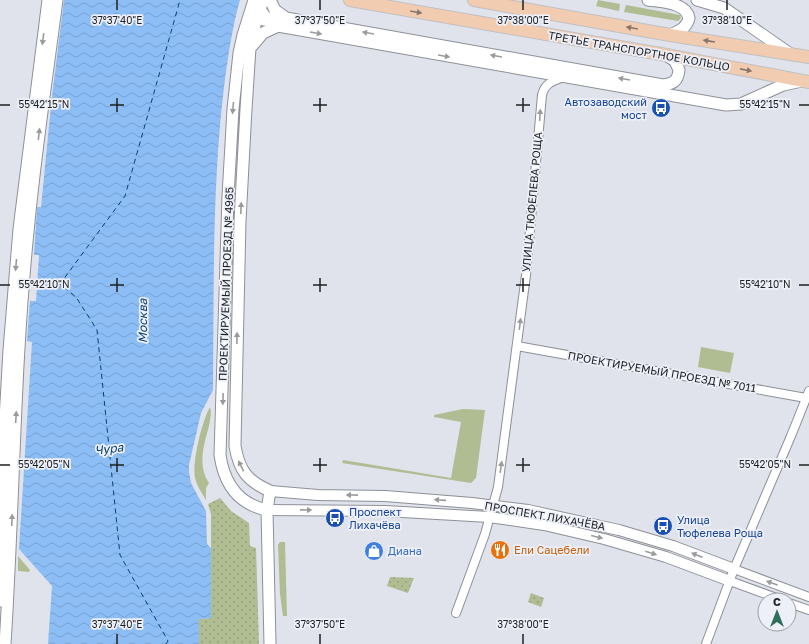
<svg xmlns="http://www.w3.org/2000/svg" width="809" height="644" font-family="'Golos Text',sans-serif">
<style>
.grass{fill:#b0bc91}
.park{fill:url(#park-dots)}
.water{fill:url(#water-waves)}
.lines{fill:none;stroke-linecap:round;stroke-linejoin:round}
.ferry{stroke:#0b4071;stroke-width:1;stroke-dasharray:5 4;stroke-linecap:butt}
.minor-casing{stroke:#8e9098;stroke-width:10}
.tertiary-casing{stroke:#8e9098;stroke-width:12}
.secondary-casing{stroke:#8e9098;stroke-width:13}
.primary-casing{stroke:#c0c1c1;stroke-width:14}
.minor{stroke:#fff;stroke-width:8}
.tertiary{stroke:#fff;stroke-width:10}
.secondary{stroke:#fff;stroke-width:11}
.primary{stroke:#f2ccb1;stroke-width:12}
.oneway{fill:#88766a}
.oneway2{fill:#9a9b9c}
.ticks{fill:none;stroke:#1f2023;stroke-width:1.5}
.labels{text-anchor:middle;stroke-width:3.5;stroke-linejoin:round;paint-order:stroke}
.street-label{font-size:11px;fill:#1f2023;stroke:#edf0f8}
.transit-label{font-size:11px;fill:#164399;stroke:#edf0f8;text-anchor:start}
.food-label{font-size:11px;fill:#c56008;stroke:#edf0f8;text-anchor:start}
.shop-label{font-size:11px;fill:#366cbe;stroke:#edf0f8;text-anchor:start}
.water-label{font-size:12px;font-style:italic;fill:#0b4071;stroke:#edf0f8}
.ticks-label{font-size:10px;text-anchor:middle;fill:#1f2023;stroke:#edf0f8;stroke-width:3.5;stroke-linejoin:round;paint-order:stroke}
</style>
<defs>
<pattern id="park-dots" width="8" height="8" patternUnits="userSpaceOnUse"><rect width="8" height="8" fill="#b0bc91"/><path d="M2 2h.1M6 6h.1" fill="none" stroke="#97a17d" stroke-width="1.8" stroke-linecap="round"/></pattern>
<pattern id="water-waves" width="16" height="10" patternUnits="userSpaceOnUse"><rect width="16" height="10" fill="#8cbdf5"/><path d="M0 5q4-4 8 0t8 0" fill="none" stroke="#78a2d2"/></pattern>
</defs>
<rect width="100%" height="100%" fill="#e0e3eb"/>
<path class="grass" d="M598,0L620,4L619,11L596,6Z
M626,5L680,15L681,18L678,21L624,12Z
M701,347L734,353L730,373L698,367Z
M210,407C212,413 210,420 209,426C204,445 197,465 209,483L206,488V500C202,493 197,486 195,478C192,462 202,421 210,407Z
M463,409L485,410L476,478L471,483L342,463L343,460L451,478L461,422L434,417V415Z
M280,542H285L287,616H283L280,594L278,545Z
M18,556L30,570L29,572L18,571Z"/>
<path class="park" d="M220,498L231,511L249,523L250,546L256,548L259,644H199V619L211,618V514L208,504Z
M390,577L414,578L408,593L387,586Z
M531,593L544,598L541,607L528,602Z"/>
<path class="water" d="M64,0H240C232,28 228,57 224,87C212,187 214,289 213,390L201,413L189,465V472L191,483L206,511L207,544L211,548V618L199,619V644H48L52,586L19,549L32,342L27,341L30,301H36L39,255H34L37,207H41L52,96Z"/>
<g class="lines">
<path class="ferry" d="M166,644L168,641L120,555L97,330L76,297L60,284L125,196L180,0"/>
<g class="minor-casing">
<path id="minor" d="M517,346L806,398
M734,569L809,597
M730,581L782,600
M789,603L809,610
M456,613L485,534L498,487L526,275L542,95C545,83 553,81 564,77
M706,644L734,569L791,436L809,391"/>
</g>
<g class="tertiary-casing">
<path id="tertiary" d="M270,491L318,495L385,496L472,503L528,510L619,530L673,546L734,569
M267,510L385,511L489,517L544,525L604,539L666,557L730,581"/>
</g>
<g class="secondary-casing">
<path id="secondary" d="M254,0L243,35L239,53L233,109L228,196L220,455C224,483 238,504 267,510
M263,0L255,25L250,48L246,109L240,221L235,446C239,470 247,481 270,491L267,510L270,644
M270,0L275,10L286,18
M648,0C660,2 686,2 689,18C687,28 679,31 670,35
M697,0L724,8L789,53
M258,6L269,22L278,26L726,105L741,104L783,85L802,81
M264,20L270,18H286L663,85C673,84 678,81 679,70L675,61L666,55
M252,46L263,33L278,26
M0,601L2,551L3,454L9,350L19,229L48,0
M5,644C14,507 14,369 28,232C35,155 47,77 57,0"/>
</g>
<g class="primary-casing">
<path id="primary" d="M350,0L666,55L809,82
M474,0L670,35L809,57"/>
</g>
<use href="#minor" class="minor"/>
<use href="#tertiary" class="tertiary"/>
<use href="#secondary" class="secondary"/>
<use href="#primary" class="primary"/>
</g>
<defs><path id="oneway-solid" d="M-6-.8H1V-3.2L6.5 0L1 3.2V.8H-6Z"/></defs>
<g class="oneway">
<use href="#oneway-solid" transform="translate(416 12) rotate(10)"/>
<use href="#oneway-solid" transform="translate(632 28) rotate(-170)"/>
<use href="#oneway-solid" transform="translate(709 41) rotate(-171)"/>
<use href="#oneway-solid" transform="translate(746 70) rotate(11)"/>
</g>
<g class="oneway2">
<use href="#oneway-solid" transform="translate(316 33) rotate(10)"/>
<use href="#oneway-solid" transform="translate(368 33) rotate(-170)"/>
<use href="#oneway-solid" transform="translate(43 39) rotate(98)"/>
<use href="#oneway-solid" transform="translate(444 56) rotate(10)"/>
<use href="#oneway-solid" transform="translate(496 56) rotate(-170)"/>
<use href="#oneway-solid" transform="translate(624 79) rotate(-170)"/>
<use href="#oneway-solid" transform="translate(233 108) rotate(95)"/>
<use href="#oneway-solid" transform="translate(540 115) rotate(-86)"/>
<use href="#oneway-solid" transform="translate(39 134) rotate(-83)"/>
<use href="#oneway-solid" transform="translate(241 208) rotate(-88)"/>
<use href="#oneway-solid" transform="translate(16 265) rotate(95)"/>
<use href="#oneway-solid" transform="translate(520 324) rotate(-83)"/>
<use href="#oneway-solid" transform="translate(237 338) rotate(-89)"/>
<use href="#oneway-solid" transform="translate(223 399) rotate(92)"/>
<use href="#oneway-solid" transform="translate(16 417) rotate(-87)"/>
<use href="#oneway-solid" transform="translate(241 466) rotate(-116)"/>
<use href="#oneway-solid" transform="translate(501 467) rotate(-82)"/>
<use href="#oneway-solid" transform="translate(352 495) rotate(-179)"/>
<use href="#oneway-solid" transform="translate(440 500) rotate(-176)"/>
<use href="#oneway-solid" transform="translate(306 510) rotate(1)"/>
<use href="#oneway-solid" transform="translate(12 520) rotate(-88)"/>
<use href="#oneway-solid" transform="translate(597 537) rotate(14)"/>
<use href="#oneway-solid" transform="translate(651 553) rotate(18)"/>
<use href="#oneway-solid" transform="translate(697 555) rotate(-159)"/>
<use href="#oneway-solid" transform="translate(772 583) rotate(-160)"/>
</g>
<path class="ticks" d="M117,0V10M320,0V10M523,0V10M727,0V10M117,98V112M320,98V112M523,98V112M0,105H10M110,105H124M313,105H327M516,105H530M799,105H809M117,278V292M320,278V292M523,278V292M0,285H10M110,285H124M313,285H327M516,285H530M799,285H809M117,458V472M320,458V472M523,458V472M0,465H10M110,465H124M313,465H327M516,465H530M799,465H809M117,634V644M320,634V644M523,634V644"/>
<defs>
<g id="bus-disc" transform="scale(1)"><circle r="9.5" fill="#1a4fb4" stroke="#edf0f8"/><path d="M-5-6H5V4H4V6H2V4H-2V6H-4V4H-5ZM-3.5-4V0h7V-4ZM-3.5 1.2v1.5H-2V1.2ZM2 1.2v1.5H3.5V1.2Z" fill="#fff"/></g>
<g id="restaurant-disc" transform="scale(1)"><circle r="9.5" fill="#e8710a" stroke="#edf0f8"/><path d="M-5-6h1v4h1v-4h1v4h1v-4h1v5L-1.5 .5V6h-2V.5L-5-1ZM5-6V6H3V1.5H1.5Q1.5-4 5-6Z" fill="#fff"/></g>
<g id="shop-disc" transform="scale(1)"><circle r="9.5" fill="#3f7fe0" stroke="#edf0f8"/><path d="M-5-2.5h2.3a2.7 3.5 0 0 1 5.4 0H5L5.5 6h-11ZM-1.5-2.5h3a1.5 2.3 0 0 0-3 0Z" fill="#fff"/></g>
</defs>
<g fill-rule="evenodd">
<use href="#bus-disc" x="661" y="108"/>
<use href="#bus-disc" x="335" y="518"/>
<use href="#bus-disc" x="663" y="526"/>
<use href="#restaurant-disc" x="500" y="550"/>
<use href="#shop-disc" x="374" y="551"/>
</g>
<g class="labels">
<g class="street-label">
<text transform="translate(639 51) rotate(10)" y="4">ТРЕТЬЕ ТРАНСПОРТНОЕ КОЛЬЦО</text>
<text transform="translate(532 202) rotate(-85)" y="4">УЛИЦА ТЮФЕЛЕВА РОЩА</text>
<text transform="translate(226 284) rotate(-88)" y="4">ПРОЕКТИРУЕМЫЙ ПРОЕЗД № 4965</text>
<text transform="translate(662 372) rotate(10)" y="4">ПРОЕКТИРУЕМЫЙ ПРОЕЗД № 7011</text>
<text transform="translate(545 516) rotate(10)" y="4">ПРОСПЕКТ ЛИХАЧЁВА</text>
</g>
<g class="transit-label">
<text x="647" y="106" text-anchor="end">Автозаводский<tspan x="647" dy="13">мост</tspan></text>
<text x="349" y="516">Проспект<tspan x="349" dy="13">Лихачёва</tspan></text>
<text x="677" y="524">Улица<tspan x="677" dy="13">Тюфелева Роща</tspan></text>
</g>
<g class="food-label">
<text x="514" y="554">Ели Сацебели</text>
</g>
<g class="shop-label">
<text x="388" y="555">Диана</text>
</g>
<g class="water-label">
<text transform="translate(143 321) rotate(-90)" y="4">Москва</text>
<text transform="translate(109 449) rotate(-7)" y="4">Чура</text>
</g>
</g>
<g class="ticks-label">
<text x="117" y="24">37°37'40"E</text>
<text x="320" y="24">37°37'50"E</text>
<text x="523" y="24">37°38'00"E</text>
<text x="727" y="24">37°38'10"E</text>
<text x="44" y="108">55°42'15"N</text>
<text x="765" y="108">55°42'15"N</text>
<text x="44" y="288">55°42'10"N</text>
<text x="765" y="288">55°42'10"N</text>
<text x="44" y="468">55°42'05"N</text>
<text x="765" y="468">55°42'05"N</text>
<text x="117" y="628">37°37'40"E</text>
<text x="320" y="628">37°37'50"E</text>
<text x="523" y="628">37°38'00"E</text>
</g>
<g transform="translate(777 612)"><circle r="19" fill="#edf0f8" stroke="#9b9da3"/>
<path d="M0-3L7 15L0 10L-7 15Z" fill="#2f6e5b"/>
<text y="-6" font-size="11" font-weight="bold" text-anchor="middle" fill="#1f2023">С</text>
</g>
</svg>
